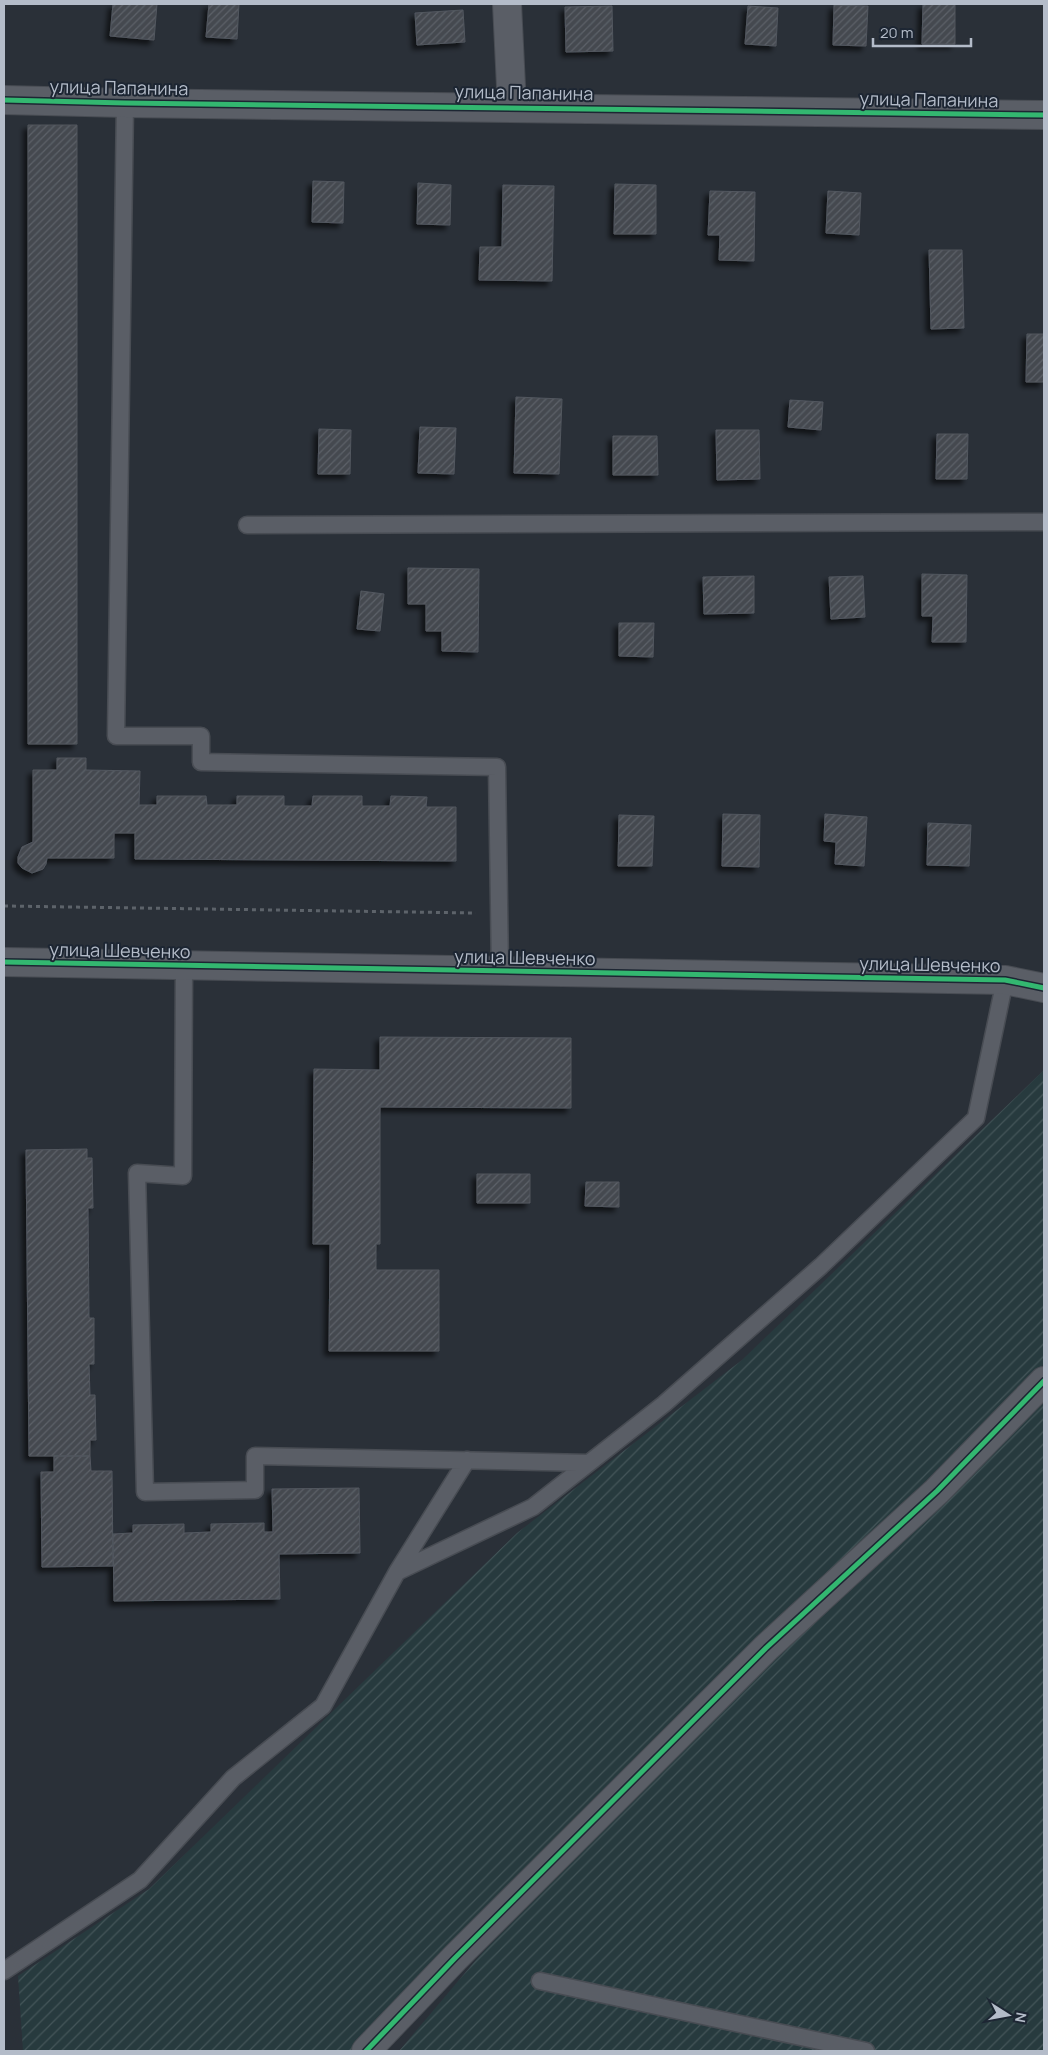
<svg xmlns="http://www.w3.org/2000/svg" width="1048" height="2055" font-family="Manrope,sans-serif">
<style>
.garden{fill:url(#garden-furrows)}
.building{fill:url(#building-hatch);stroke:#52575f;filter:url(#shadow)}
.lines{fill:none;stroke-linecap:round;stroke-linejoin:round}
.lane-casing{stroke:#484c53;stroke-width:19}
.street-casing{stroke:#484c53;stroke-width:30}
.path{stroke:#5d636a;stroke-width:3;stroke-dasharray:4 4;stroke-linecap:butt}
.lane{stroke:#5a5e66;stroke-width:16}
.street{stroke:#5a5e66;stroke-width:28}
.cycleway-casing{stroke:#1d2633;stroke-width:8}
.cycleway{stroke:#33b770;stroke-width:5}
.labels{text-anchor:middle;stroke-width:4;stroke-linejoin:round;paint-order:stroke}
.street-label{font-size:18px;fill:#b4bcc9;stroke:#1d2633}
</style>
<defs>
<pattern id="garden-furrows" width="10" height="10" patternUnits="userSpaceOnUse" patternTransform="scale(1.25)"><rect width="10" height="10" fill="#273a3e"/><path d="M-1 1l2-2M0 10L10 0M9 11l2-2" fill="none" stroke="#445559"/></pattern>
<pattern id="building-hatch" width="6" height="6" patternUnits="userSpaceOnUse" patternTransform="scale(1.25)"><rect width="6" height="6" fill="#444950"/><path d="M-1 1l2-2M0 6l6-6M5 7l2-2" fill="none" stroke="#5d6168"/></pattern>
<filter id="shadow"><feDropShadow dx="-4.5" dy="4.5" stdDeviation="2.5" flood-color="#0009"/></filter>
</defs>
<rect width="100%" height="100%" fill="#2a3038"/>
<path class="garden" d="M1044,1070V1364L350,2051H23L18,1976L149,1889L517,1533L742,1360Z
M1044,1386V2051H399L481,1954Z"/>
<path class="building" d="M113,4H157L154,40L110,36Z
M209,4H239L237,39L206,37Z
M923,4H955V44H922Z
M834,5L868,6L866,46L833,45Z
M612,6L613,51L566,52L565,7Z
M748,6L778,8L776,46L745,44Z
M463,10L465,42L417,45L415,13Z
M28,125H77V744H28Z
M313,181L344,182L343,223L312,222Z
M418,183L451,185L450,225L417,224Z
M615,184L656,185V234H614Z
M503,185L554,186L552,281L479,280L480,247H502Z
M710,191L755,192L754,261L719,260L720,235H708Z
M828,191L861,193L859,235L826,233Z
M929,250H962L964,328L931,329Z
M1027,334H1044V382H1026Z
M516,397L562,399L559,474L514,473Z
M790,400L823,402L821,430L788,427Z
M420,427L456,428L454,474L418,473Z
M319,429L351,430L350,474H318Z
M716,430H759L760,479L717,480Z
M937,434H968L967,479H936Z
M613,436H657L658,475H613Z
M408,568L479,569L478,652L442,651V631H426V604H408Z
M922,574L967,575L966,642H932L933,616H922Z
M754,576V613L704,614L703,577Z
M863,576L865,617L831,619L829,577Z
M361,591L384,594L380,631L357,629Z
M619,623H654L653,657L619,656Z
M57,758H86V770L140,771L139,805H157V796H206L207,805H237V796H284V806H312L313,796H362V806H390L391,796L427,797L426,807H456V861L135,859V833H114V858H47L46,864L43,869L32,873L22,868L18,863V857L22,847L33,842V770H57Z
M723,814L760,815L759,867L722,866Z
M825,814L867,817L864,866L835,864L836,842L824,841Z
M619,815L654,816L652,866H618Z
M928,823L971,825L969,866L927,865Z
M380,1037L571,1038V1108L380,1107V1244H376V1270H439V1351H329L330,1244H313L314,1069L380,1070Z
M87,1149V1158H92L93,1208H88L89,1318H94V1364H89L90,1395H95L96,1440H90V1456H29L26,1150Z
M477,1174H530V1203H477Z
M586,1182H619V1207L585,1206Z
M54,1456H90L91,1471H112L113,1566L42,1567L41,1472H54Z
M359,1488L360,1553L279,1554L280,1599L114,1601L113,1534L133,1533V1525L184,1524V1533L211,1532V1524L264,1523V1532H273L272,1489Z"/>
<g class="lines">
<g class="lane-casing">
<path id="lane" d="M125,103L116,736H201V762L497,767L500,971
M247,525L1044,522
M184,965L183,1176L137,1173L145,1492L255,1490V1456L589,1463
M397,1572L467,1460
M4,1971L140,1880L233,1778L323,1706L397,1572L533,1507L664,1404L821,1266L976,1118L1005,980
M540,1981L866,2051"/>
</g>
<g class="street-casing">
<path id="street" d="M507,4L512,107
M4,100L125,103L1044,115
M4,962L1005,980L1044,988
M366,2051L455,1958L766,1648L937,1491L1044,1381"/>
</g>
<path class="path" d="M4,906L476,913"/>
<use href="#lane" class="lane"/>
<use href="#street" class="street"/>
<g class="cycleway-casing">
<path id="cycleway" d="M4,100L125,103L1044,115
M4,962L1005,980L1044,988
M366,2051L455,1958L766,1648L937,1491L1044,1381"/>
</g>
<use href="#cycleway" class="cycleway"/>
</g>
<g class="labels">
<g class="street-label">
<text transform="translate(119 88) rotate(1)" y="6">улица Папанина</text>
<text transform="translate(524 93) rotate(1)" y="6">улица Папанина</text>
<text transform="translate(929 100) rotate(1)" y="6">улица Папанина</text>
<text transform="translate(120 951) rotate(1)" y="6">улица Шевченко</text>
<text transform="translate(525 958) rotate(1)" y="6">улица Шевченко</text>
<text transform="translate(930 965) rotate(1)" y="6">улица Шевченко</text>
</g>
</g>
<rect width="1048" height="2055" fill="none" stroke="#b4bcc9" stroke-width="10"/>
<g transform="translate(1008 2015) rotate(101)" stroke="#1d2633" stroke-width="4" paint-order="stroke">
<path d="M0-4L9 19L0 12L-9 19Z" fill="#b4bcc9"/>
<text y="-8" font-size="14" font-weight="bold" text-anchor="middle" fill="#b4bcc9">N</text>
</g>
<path d="M873 38v8h98v-8" fill="none" stroke="#b4bcc9" stroke-width="2.5"/>
<text x="880" y="38" font-size="15" fill="#b4bcc9" stroke="#1d2633" stroke-width="4" paint-order="stroke">20 m</text>
</svg>
